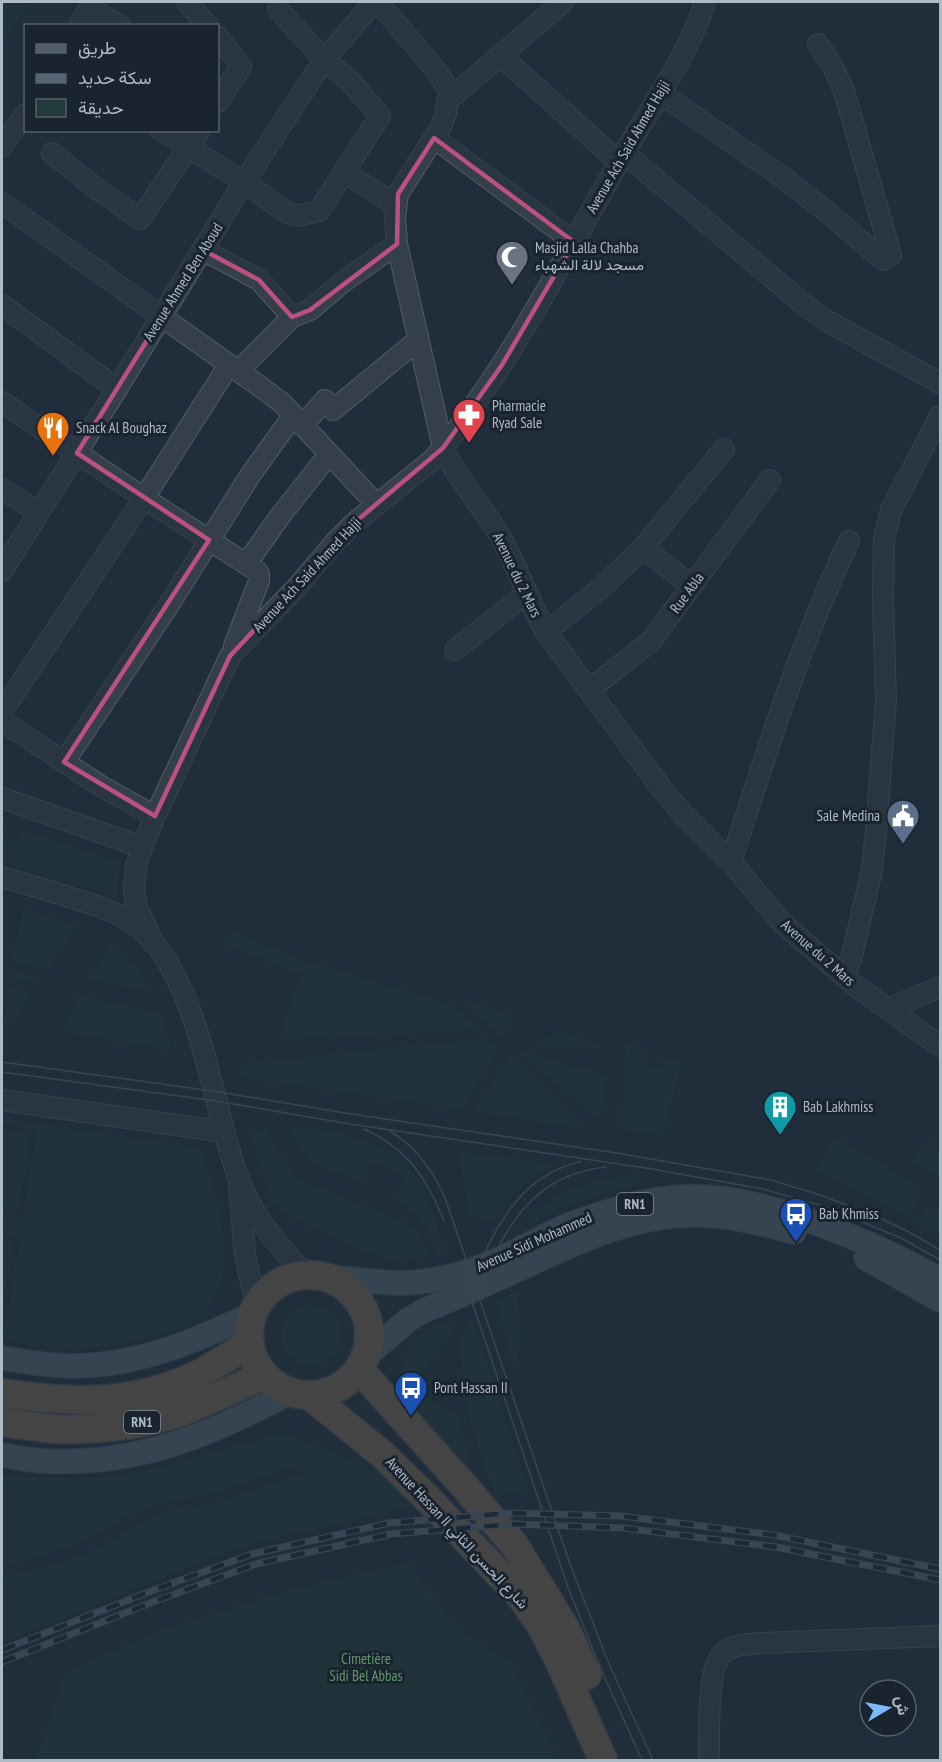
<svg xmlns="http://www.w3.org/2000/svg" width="942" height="1762" font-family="'PT Sans Narrow',Vazirmatn,sans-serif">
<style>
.green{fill:#223a3b}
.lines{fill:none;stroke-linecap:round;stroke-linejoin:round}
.minor-casing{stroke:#515d68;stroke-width:22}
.major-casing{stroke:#3d4854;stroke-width:26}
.highway-casing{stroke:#3e4a55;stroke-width:31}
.minor{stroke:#343f4a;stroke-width:20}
.major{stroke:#515e6a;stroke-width:24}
.highway{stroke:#716150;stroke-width:28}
.tram{stroke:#556372;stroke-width:1.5}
.rail-casing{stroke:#556372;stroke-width:7}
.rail{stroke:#19242f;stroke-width:4.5;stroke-dasharray:14;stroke-linecap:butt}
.marked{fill:none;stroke:#bb5181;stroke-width:4.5;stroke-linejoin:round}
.labels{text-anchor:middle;stroke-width:6;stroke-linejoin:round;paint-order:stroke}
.shield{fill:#19242f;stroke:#818d99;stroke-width:1.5}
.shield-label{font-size:14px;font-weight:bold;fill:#aebac7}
.street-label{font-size:15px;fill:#aebac7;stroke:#19242f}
.poi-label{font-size:15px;fill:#aebac7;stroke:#19242f;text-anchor:start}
.park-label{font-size:15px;fill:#64986c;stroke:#19242f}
</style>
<rect width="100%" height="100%" fill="#202d3a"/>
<path class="green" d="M2,2H28L2,47Z
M2,824L7,826L3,837L18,842L22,830L120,862L117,898L2,863Z
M23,909L76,926L48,970L12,961Z
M234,932L305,961L454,1006L479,1030L278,1040L301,974L221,943Z
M113,942L139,970L151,991L89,980Z
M13,970L43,981H11Z
M10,989L32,993L9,1028L3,1027Z
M78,996L161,1013L171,1047L167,1050L63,1032Z
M465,999L513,1016L501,1037Z
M556,1030L606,1048L542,1047L543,1038H553Z
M486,1038L498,1048L462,1109L243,1078L239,1064Z
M626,1043L649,1051L645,1064L659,1069L664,1056L682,1062L662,1136L622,1129Z
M518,1051L608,1075L599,1120Z
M510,1056L583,1129L474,1111Z
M2,1119L202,1148C211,1184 227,1226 224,1264C223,1286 211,1309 193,1322C182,1330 168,1333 155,1337C100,1350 57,1349 2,1341V1321H7L20,1238L2,1235V1213L23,1217L37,1130L2,1124Z
M288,1127C320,1129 342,1131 373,1144C380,1146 388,1148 394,1153C425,1174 436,1219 444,1253L436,1255C431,1230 420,1212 396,1201L406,1176L371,1162L362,1181L312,1165Z
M2,1129L30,1134L19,1210L2,1207Z
M250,1130H266L295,1179L403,1221L420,1236L428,1256L389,1261L346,1243L289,1217L270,1197Z
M835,1137L916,1184L912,1193L919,1197L909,1217L818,1170Z
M928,1140L940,1151V1180L913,1161Z
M458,1151L553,1164C529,1180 508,1198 490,1221L469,1214Z
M638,1174L642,1184C602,1192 565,1205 529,1225L528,1218C562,1186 593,1179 638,1174Z
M940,1203V1236L916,1221L928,1206L935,1211Z
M2,1239L13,1240L2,1314Z
M517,1291L521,1335L515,1373L497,1300Z
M281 1335a30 30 0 1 1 60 0a30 30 0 1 1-60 0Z
M473,1318L529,1490L494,1494L470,1421L463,1378L460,1339Z
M442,1323L455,1327L412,1388C392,1378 408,1344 421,1334C427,1328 434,1325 442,1323Z
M428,1396L458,1417L474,1477L416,1411L419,1407L417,1404Z
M284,1433L393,1477L418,1504L237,1548L2,1643V1577L59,1564L100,1547L145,1521L161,1514L179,1508L216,1503L307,1471L303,1464L212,1493L154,1505L132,1514L88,1538L67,1547L2,1568V1475L71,1479L112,1477L149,1470Z
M409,1564L458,1630L511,1663L560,1760H34L44,1739L64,1674L146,1636L278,1593L359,1573Z"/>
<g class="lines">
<g class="minor-casing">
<path id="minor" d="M187,2L208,26
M378,2L434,68L442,79L452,97
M563,2L447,101L446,114L441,127L398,194L395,218L397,244L443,448C459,483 487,511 505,545C520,574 530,604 546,632L662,789L682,813L731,862L782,923L853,984L940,1046
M89,7L120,26
M79,26L92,2
M218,37L241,66L218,102
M500,55L619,162
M660,93L781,176L826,211L883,260L891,255L843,88L832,65L818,44
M161,130L244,182L286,212L297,216L319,211L380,116L349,80L324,60L278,9
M434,138L574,242
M2,146L26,114
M52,153L93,186L140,219L200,130
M624,153L806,306L827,321L940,383
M344,172L396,205
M2,203L262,388L282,403L376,504
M203,250L259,280L292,317
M2,305L117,389
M238,371L292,317L310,310L343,282L397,244
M2,402L144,498L257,571L259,574V581L234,646
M302,426L325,400L333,410L418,340
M2,489L39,512
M643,548L692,586
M246,564L281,515L329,454
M2,571L117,389L244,182L324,60L374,2
M546,632L601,588L643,548L724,449
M455,650L527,593
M589,690L651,641L770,480
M2,712L144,498L229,365
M2,721L101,786L155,816
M64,762L167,608L251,474L293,416
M2,798L142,847
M731,862C766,753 800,644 849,541
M2,877C22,883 42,889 63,895C88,903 112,909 134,924C198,969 212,1106 238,1177C252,1215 278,1246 305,1274
M151,938L137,907L134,890L136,866L142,847L155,816L230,656L297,587L336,541L354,523L432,460C451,440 466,417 482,394C533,320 574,240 619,162C649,109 687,59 705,2
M844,977L852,955L872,870L876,831L886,701L883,600L884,539L891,510L940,416
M889,1009L940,987
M2,1100L225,1132
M239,1186L245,1255L256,1305
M709,1760C709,1739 707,1668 722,1654C733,1644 747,1644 761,1643L940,1636"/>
</g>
<g class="major-casing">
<path id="major" d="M866,1258L940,1300
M328,1277C350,1279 373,1282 396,1283C427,1283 460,1276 488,1264C518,1252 545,1234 574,1223C605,1212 638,1201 671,1198C713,1193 756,1203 796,1216C846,1233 894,1253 940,1280
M367,1355L408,1320L425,1310C458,1297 490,1282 521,1268C575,1243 634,1214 695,1215C729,1215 761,1223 794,1232
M2,1358C25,1362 50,1366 74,1366C140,1365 195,1341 253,1314
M2,1455C15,1457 29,1460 42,1461C136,1466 208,1436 289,1393"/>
</g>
<g class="highway-casing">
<path id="highway" d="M249 1335a60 60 0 1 1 120 0a60 60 0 1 1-120 0Z
M359,1369L465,1487L515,1546L565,1628L587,1675
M2,1393C70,1403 130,1406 195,1376C214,1367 232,1354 250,1343
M309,1395L382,1454L424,1495L522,1598L540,1624L559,1660L603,1760
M2,1422C20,1424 38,1428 57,1429C96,1430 137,1426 175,1414C206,1403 235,1388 264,1375"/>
</g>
<use href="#minor" class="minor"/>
<use href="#major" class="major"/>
<use href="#highway" class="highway"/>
<path class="tram" d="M2,1062L213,1091L351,1114L617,1153L771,1180L823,1196L880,1218L907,1231L940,1250
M2,1072L216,1101L350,1124L652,1169L763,1189L826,1207L901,1238L940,1260
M364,1129C407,1148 428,1180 444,1221
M390,1131C417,1147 433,1171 445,1198L570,1564L609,1664L653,1760
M463,1275L569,1590L603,1674L642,1760
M473,1282C476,1270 481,1259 487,1248C508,1204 533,1174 581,1161
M483,1300C483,1281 490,1265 498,1248C522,1201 553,1173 606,1167"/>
<g class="rail-casing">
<path id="rail" d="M2,1650L146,1593L252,1554L389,1523L512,1513L621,1516L774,1535L940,1569
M2,1662L150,1603L256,1564L391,1534L514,1524L623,1528L776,1547L940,1580"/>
</g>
<use href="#rail" class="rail"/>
</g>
<path d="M0 0H942V1762H0ZM434,138L574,242L502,365L443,448L354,523L230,656L155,816L64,762L209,540L77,453L203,250L259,280L292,317L310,310L397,244L398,194Z" fill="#202d3a" fill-opacity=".55" fill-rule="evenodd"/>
<path class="marked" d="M434,138L574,242L502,365L443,448L354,523L230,656L155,816L64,762L209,540L77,453L203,250L259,280L292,317L310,310L397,244L398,194Z"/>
<defs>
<g id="mosque-pin" transform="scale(1.725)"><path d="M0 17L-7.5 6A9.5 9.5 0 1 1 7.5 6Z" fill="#6b7280" stroke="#19242f"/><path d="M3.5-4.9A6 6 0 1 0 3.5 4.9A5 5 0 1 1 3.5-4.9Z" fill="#fff"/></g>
<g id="pharmacy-pin" transform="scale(1.725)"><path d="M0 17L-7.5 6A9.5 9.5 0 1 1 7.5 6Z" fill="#e0444e" stroke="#19242f"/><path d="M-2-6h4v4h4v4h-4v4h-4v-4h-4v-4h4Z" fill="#fff"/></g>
<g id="restaurant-pin" transform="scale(1.725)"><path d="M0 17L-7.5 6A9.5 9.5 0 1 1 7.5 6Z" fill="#e8710a" stroke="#19242f"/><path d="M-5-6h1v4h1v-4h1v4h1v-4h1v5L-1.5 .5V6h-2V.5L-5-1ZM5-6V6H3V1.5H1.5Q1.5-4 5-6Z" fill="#fff"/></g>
<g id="civic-pin" transform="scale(1.725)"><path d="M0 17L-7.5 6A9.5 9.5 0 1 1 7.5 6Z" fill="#5c6f8a" stroke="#19242f"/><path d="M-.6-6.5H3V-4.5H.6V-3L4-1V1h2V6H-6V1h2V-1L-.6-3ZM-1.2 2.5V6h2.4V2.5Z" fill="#fff"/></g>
<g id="building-pin" transform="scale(1.725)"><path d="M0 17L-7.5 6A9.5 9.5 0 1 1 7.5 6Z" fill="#0f9aa8" stroke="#19242f"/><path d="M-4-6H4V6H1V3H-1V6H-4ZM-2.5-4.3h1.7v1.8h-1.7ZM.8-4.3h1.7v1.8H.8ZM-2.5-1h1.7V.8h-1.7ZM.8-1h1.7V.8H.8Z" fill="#fff"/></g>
<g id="bus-pin" transform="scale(1.725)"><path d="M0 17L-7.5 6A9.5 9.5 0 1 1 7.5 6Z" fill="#1a4fb4" stroke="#19242f"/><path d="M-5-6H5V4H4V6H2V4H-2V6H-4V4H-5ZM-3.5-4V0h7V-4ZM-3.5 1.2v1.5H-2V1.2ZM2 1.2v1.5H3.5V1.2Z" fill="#fff"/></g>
</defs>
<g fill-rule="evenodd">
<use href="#mosque-pin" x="512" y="257"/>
<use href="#pharmacy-pin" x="469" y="415"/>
<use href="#restaurant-pin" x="53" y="428"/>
<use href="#civic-pin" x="903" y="816"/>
<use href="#building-pin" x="780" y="1107"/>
<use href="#bus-pin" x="796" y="1214"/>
<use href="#bus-pin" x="411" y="1388"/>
</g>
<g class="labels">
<g class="shield">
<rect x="617" y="1193" width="36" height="22" rx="4.5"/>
<rect x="124" y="1411" width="36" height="22" rx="4.5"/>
</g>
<g class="shield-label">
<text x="635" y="1209">RN1</text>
<text x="142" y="1427">RN1</text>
</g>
<g class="street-label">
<text transform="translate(628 147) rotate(-60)" y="5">Avenue Ach Said Ahmed Hajji</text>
<text transform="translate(183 282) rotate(-58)" y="5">Avenue Ahmed Ben Aboud</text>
<text transform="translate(307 575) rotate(-47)" y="5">Avenue Ach Said Ahmed Hajji</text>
<text transform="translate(517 575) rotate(64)" y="5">Avenue du 2 Mars</text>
<text transform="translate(687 593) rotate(-54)" y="5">Rue Abla</text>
<text transform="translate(818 953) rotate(41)" y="5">Avenue du 2 Mars</text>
<text transform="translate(534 1242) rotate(-24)" y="5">Avenue Sidi Mohammed</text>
<text transform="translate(457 1533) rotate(47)" y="5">Avenue Hassan II شارع الحسن الثاني</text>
</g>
<g class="poi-label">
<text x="535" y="253">Masjid Lalla Chahba<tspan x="535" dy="17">مسجد لالة الشهباء</tspan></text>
<text x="492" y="411">Pharmacie<tspan x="492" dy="17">Ryad Sale</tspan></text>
<text x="76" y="433">Snack Al Boughaz</text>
<text x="880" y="821" text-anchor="end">Sale Medina</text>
<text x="803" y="1112">Bab Lakhmiss</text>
<text x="819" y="1219">Bab Khmiss</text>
<text x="434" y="1393">Pont Hassan II</text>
</g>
<g class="park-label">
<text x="366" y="1664">Cimetière<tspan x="366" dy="17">Sidi Bel Abbas</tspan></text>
</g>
</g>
<rect width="942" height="1762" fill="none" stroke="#aebac7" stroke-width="6"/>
<rect x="24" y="24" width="195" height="108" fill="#19242f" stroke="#55606c" stroke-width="1.5"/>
<rect x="36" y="44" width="30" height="9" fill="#515e6a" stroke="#55606c" stroke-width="1.5"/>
<text x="78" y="54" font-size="18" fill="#aebac7">طريق</text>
<rect x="36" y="74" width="30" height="9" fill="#556372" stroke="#55606c" stroke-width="1.5"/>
<text x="78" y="84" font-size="18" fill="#aebac7">سكة حديد</text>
<rect x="36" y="99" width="30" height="18" fill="#223a3b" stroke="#55606c" stroke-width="1.5"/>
<text x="78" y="114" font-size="18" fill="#aebac7">حديقة</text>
<g transform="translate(888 1708) rotate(80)"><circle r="28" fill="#19242f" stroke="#55606c" stroke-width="1.5"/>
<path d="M0-4.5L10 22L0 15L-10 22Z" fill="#7dbafd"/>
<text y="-9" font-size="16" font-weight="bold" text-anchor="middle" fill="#aebac7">ش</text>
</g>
</svg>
